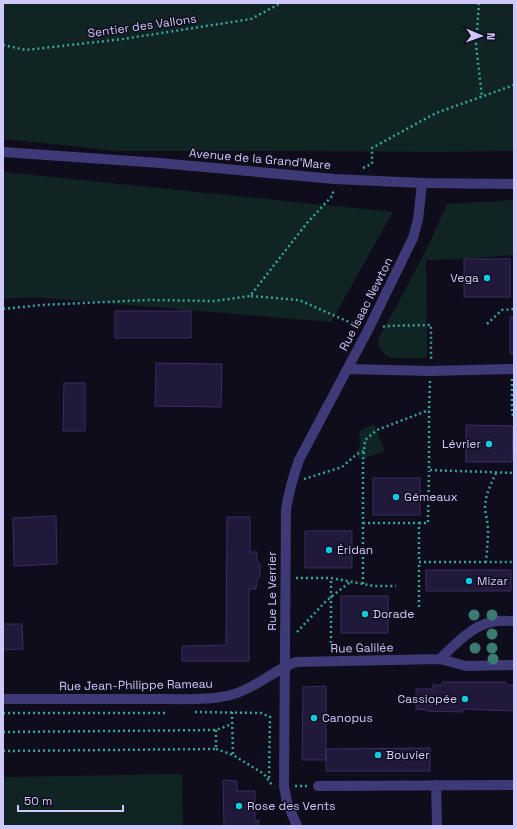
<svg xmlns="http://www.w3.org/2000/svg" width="517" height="829" font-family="'Space Grotesk',sans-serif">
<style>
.green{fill:#102423}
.building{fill:#20193a;stroke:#382d65}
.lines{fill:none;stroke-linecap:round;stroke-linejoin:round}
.path{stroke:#34a49e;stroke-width:2.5;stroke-dasharray:2 3;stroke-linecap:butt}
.pedestrian{stroke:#3d3a77;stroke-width:10}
.minor{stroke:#3d3a77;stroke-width:10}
.tertiary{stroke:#3d3a77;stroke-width:10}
.tree{fill:#397b71}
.poi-dot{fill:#0fcbe1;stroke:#0f0c1b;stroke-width:1.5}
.labels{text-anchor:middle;stroke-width:3;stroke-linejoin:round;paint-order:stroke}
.street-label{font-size:12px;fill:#cfc9fb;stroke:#0f0c1b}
.poi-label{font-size:12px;fill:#cfc9fb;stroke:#0f0c1b;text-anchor:start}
</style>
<rect width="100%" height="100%" fill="#0f0c1b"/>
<path class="green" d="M3,3H514V151L438,152L272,151H117L3,139Z
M3,172L393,212L331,322L34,297L3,299Z
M514,200V255L460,259L426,260L427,358H396L388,357L382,352L378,346V339L397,305L431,240L447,204Z
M374,424L385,451L359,460L356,451L360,447L359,431Z
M182,774L183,826H3V777Z"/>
<path class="building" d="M464,259H510V297H464Z
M115,311H191V338H115Z
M510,317H514V354H510Z
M156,363L222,364L221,407L155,406Z
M64,383H85V431H63Z
M466,425L513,426L512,462H466Z
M373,478H420V515H373Z
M56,516L57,564L14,566L13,518Z
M227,517H250V552H257V561L260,564V576L257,580L256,589H249V661H182V646L226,645Z
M305,531H352V568H305Z
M426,570H511V591H426Z
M341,596H388V633H341Z
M3,624H22L23,649L3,650Z
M442,682H506V685H514V711L463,709V712L427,711V710L416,709V689H432L433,685H442Z
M326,686V760H302L303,687Z
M430,748V771H326V749Z
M223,780L237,781V791H255V821L259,820L258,826H224Z"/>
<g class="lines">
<path class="path" d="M479,3L476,45L482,97
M3,45L26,50L123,39L251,19L281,3
M363,168L372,164V148L436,113L514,85
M251,296L299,300L358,326
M3,309L41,305L148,300L215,301L250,296L307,223L333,195V191
M487,324L502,310L514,309
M383,327L385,326L431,325V360
M512,379V414L514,416
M430,381L429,410V470L514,473
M496,473C491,484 485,495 485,509C486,516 488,523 488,530C488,541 487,551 486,562H514
M304,479L342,467L357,454L364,451
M363,523H419V562
M419,523H428L429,471
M296,578H331L374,586H396
M363,584V461L365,440L377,430L429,410
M419,607V562H486
M297,632L326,601L350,582
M331,643V578
M195,712L261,713L270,717L269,780
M232,712L233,755L264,774L272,785
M3,713H166
M3,732L216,730L232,724
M216,749L233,755
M3,751L216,749V730
M295,786H308"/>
<path class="pedestrian" d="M436,785L437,826
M318,786L514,785"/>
<path class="minor" d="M348,369L430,371L514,369
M297,826L287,802L284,786L286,509C289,492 293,477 299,460L368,330L413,238L418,220L422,183"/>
<path class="tertiary" d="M3,152L160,163L334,179L422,183L514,184
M440,659C453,646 473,625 492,622C499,620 507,621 514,621
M3,699C53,699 103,699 152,699C175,699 213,701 234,694C257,687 274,670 296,662L440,659L466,666L514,665"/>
</g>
<g class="tree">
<circle cx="474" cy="615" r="5.5"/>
<circle cx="492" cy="615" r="5.5"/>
<circle cx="492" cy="634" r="5.5"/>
<circle cx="475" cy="648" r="5.5"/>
<circle cx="492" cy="648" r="5.5"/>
<circle cx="493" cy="659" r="5.5"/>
</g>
<g class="poi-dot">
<circle cx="487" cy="278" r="4"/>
<circle cx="489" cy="444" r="4"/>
<circle cx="396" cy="497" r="4"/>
<circle cx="329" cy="550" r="4"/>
<circle cx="469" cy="581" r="4"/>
<circle cx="365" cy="614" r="4"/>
<circle cx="465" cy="699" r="4"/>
<circle cx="314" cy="718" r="4"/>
<circle cx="378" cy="755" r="4"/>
<circle cx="239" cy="806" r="4"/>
</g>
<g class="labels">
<g class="street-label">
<text transform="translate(142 26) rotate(-8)" y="4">Sentier des Vallons</text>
<text transform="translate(260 159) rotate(5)" y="4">Avenue de la Grand'Mare</text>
<text transform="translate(366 304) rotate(-63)" y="4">Rue Isaac Newton</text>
<text transform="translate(272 591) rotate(-90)" y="4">Rue Le Verrier</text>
<text transform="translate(362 648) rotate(-1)" y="4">Rue Galilée</text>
<text transform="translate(136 685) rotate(-1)" y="4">Rue Jean-Philippe Rameau</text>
</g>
<g class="poi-label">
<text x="479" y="282" text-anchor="end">Vega</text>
<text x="481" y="448" text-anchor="end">Lévrier</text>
<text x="404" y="501">Gémeaux</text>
<text x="337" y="554">Éridan</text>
<text x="477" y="585">Mizar</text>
<text x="373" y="618">Dorade</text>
<text x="457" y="703" text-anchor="end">Cassiopée</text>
<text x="322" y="722">Canopus</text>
<text x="386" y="759">Bouvier</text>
<text x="247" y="810">Rose des Vents</text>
</g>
</g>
<rect width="517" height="829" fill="none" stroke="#cfc9fb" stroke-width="8"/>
<g transform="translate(481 36) rotate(92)" stroke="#0f0c1b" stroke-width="3" paint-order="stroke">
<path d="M0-3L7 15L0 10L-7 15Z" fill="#cfc9fb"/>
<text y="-6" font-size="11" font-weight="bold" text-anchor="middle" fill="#cfc9fb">N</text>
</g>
<path d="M18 805v6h105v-6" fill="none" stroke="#cfc9fb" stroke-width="2"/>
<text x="24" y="805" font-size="12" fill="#cfc9fb" stroke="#0f0c1b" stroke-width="3" paint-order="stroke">50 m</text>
</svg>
